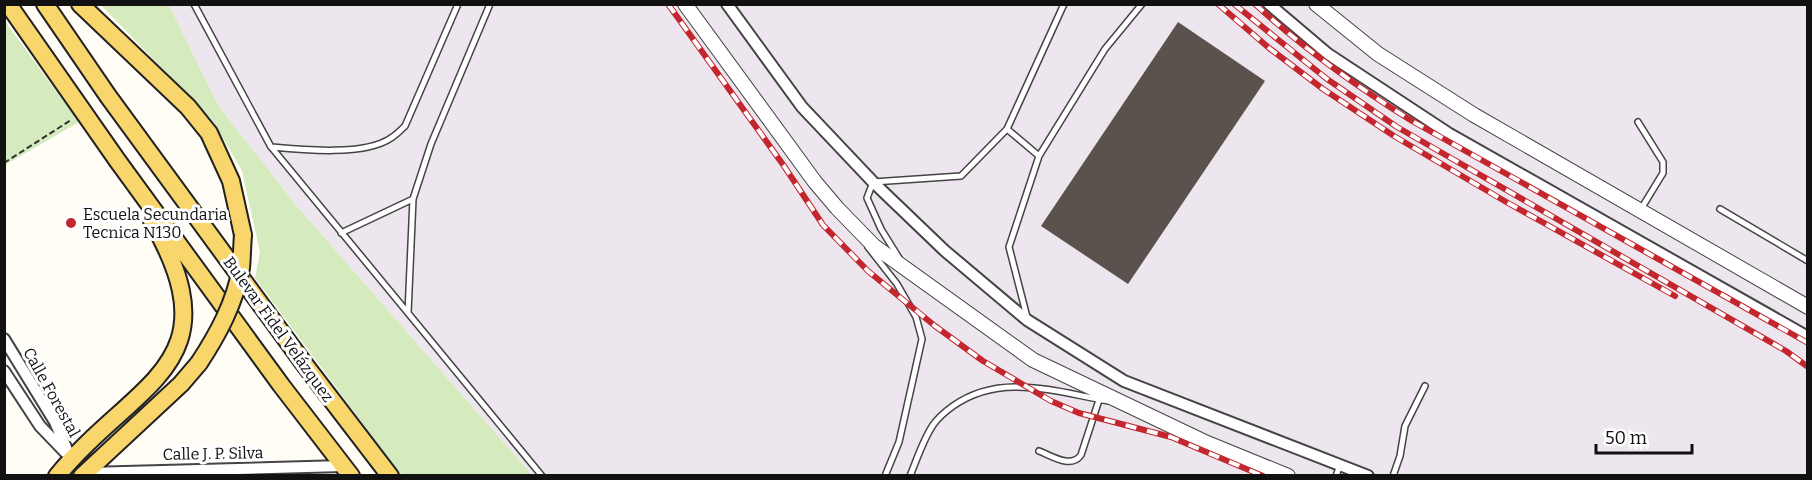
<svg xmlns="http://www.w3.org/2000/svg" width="1812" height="480" font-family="Bitter,serif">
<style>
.industrial{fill:#eee6ef}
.green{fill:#d5ebbd}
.building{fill:#5a524d}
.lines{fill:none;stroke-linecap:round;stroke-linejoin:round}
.service-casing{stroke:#444;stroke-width:8}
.minor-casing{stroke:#444;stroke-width:14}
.tertiary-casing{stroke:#444;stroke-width:16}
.primary-casing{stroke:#222;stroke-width:20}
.path{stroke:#333;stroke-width:2;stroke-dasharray:6 3;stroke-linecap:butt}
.service{stroke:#fff;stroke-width:5}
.minor{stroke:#fff;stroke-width:10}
.tertiary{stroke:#fff;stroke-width:14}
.primary{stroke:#f9d66b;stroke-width:16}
.rail-casing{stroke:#c4262e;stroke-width:6}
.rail{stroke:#fff;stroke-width:4;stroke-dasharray:11;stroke-linecap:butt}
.primary-bridge-casing{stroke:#222;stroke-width:20;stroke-linecap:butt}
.primary-bridge{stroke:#f9d66b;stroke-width:16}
.poi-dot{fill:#c4262e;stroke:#fff;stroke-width:2}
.labels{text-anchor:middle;stroke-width:6;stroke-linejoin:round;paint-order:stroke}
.poi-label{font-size:16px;fill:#111;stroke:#fff;text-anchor:start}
.street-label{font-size:16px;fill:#111;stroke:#fff}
</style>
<rect width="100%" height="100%" fill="#fffdf5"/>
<path class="industrial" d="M169,5H1807V475H532L296,205L218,105Z"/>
<path class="green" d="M101,5H169L218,105L296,205L532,475L404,476L398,471L255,278L260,252L242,171L213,121Z
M4,20L79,122L5,165H4Z"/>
<path class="building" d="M1178,22L1265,81L1128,284L1041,226Z"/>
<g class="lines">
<g class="service-casing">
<path id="service" d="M194,4L271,147C303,150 365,156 391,138C396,135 401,130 405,126L458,4
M490,4L431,144L413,199L408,313L542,476
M1638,122L1663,162V173L1641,209
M1007,129L1039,156
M272,148L408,313
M1720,209L1808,261
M341,233L413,199
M868,247L897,284L916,317L922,339L899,442L885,476
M899,258L881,229L867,198L873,182L961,176L1007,129L1064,4
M1027,317L1009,247L1039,156L1105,49L1142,4
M1039,451C1052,456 1071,469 1081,455L1099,400
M910,476C917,459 923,440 933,425C938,418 946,411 953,406C1001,372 1055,392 1109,401
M1336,476L1340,465
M1393,476L1400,456L1405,426L1425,386"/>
</g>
<g class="minor-casing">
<path id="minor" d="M727,4L802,107L873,182L945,251L1027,320L1124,381L1368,476
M1269,4L1328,54L1448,133L1808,337
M4,339L55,422L71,459
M4,371L40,426L65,452
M87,473L343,466"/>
</g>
<g class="tertiary-casing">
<path id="tertiary" d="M685,4L815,182L837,208L874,246L1033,360L1207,443L1288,476
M1316,4L1378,54L1474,115L1808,307"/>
</g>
<g class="primary-casing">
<path id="primary" d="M8,4L117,160L281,385L351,476
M45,4L108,96L305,365L390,476
M80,4L188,107L209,133L231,181L243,235
M57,476C136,380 235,366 152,221
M82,476L181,384L199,363"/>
</g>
<path class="path" d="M4,163L71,120"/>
<use href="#service" class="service"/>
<use href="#minor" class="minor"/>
<use href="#tertiary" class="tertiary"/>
<use href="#primary" class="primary"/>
<g class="rail-casing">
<path id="rail" d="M668,4L784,166L823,225L868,271L935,326L983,361L1051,401L1079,413L1171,437L1263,476
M1218,4L1269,48L1323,89L1394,136L1508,203L1675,296
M1234,4L1327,79L1397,127L1786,351L1808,367
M1255,4C1304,49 1356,86 1412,121L1808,343"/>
</g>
<use href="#rail" class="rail"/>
<g class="primary-bridge-casing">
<path id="primary-bridge" d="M199,363C218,334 235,303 241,268C242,258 242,246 243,235"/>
</g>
<use href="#primary-bridge" class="primary-bridge"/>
</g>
<circle class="poi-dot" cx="71" cy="223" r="6"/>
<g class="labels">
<g class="poi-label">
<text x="83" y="220">Escuela Secundaria<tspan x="83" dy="18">Tecnica N130</tspan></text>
</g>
<g class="street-label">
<text transform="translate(279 329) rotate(54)" y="6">Bulevar Fidel Velázquez</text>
<text transform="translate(52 392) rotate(61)" y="6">Calle Forestal</text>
<text transform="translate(213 453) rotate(-1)" y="6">Calle J. P. Silva</text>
</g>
</g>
<rect width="1812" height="480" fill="none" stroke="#111111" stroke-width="12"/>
<path d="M1596 444v9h96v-9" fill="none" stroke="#111111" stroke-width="3"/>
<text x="1605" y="444" font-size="18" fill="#111111" stroke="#ffffff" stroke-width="4.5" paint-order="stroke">50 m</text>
</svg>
